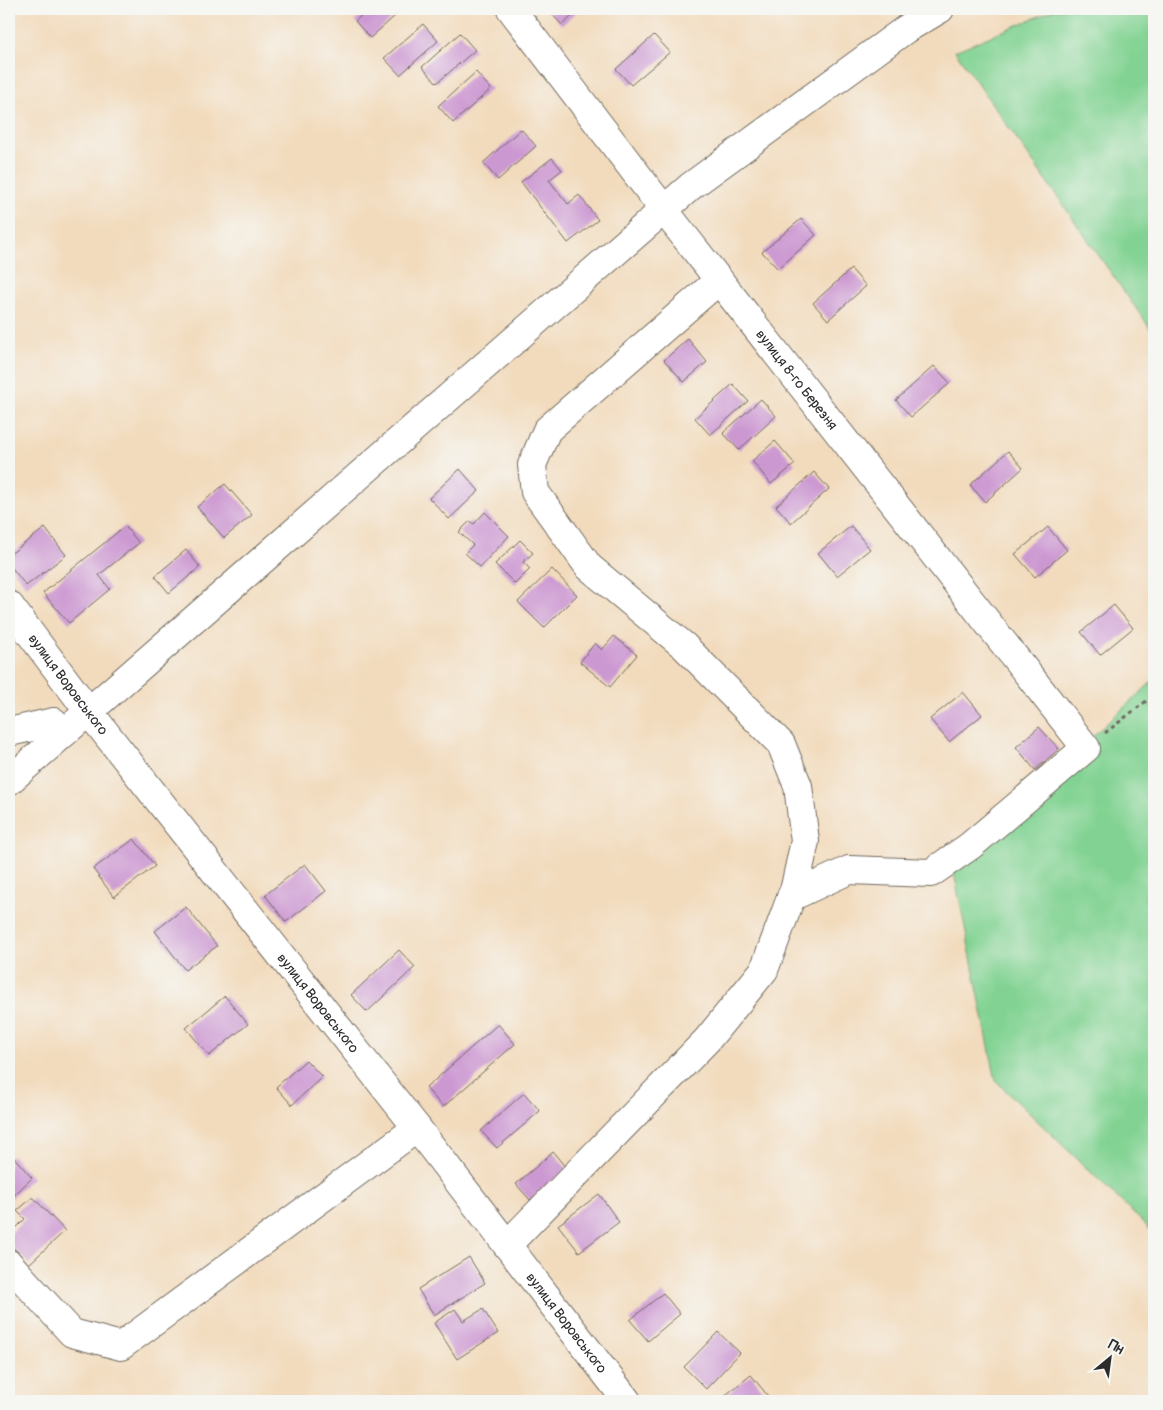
<svg xmlns="http://www.w3.org/2000/svg" width="1163" height="1410" font-family="Pangolin,sans-serif">
  <style>
    .green { fill: #82d393; stroke: #567f5f }
    .building { fill: #cc98d2 }
    .lines { fill: none; stroke-linecap: round; stroke-linejoin: round }
    .minor-casing { stroke: #71695e; stroke-width: 30 }
    .highway-casing { stroke: #71695e; stroke-width: 30 }
    .path { stroke: #71695e; stroke-width: 3; stroke-dasharray: 4 4; stroke-linecap: butt }
    .minor { stroke: #fff; stroke-width: 28 }
    .highway { stroke: #fff; stroke-width: 28 }
    .labels { text-anchor: middle; dominant-baseline: central; stroke-width: 5; stroke-linejoin: round; paint-order: stroke }
    .street-label { font-size: 14px; fill: #2b2b2b; stroke: #f6f6f2 }
  </style>
  <rect width="100%" height="100%" fill="#f6f6f2"/>
  <filter id="ink" filterUnits="userSpaceOnUse"><feTurbulence type="fractalNoise" baseFrequency=".02" numOctaves="2"/><feDisplacementMap in="SourceGraphic" scale="10" xChannelSelector="R" yChannelSelector="G"/><feConvolveMatrix kernelMatrix="1 2 1 2 8 2 1 2 1" color-interpolation-filters="sRGB"/></filter>
  <filter id="wash" filterUnits="userSpaceOnUse"><feTurbulence type="fractalNoise" baseFrequency=".0096" numOctaves="4" result="noise"/><feDisplacementMap in="SourceGraphic" scale="20" xChannelSelector="R" yChannelSelector="G"/><feGaussianBlur stdDeviation="1.12" result="paint"/><feColorMatrix in="noise" values="0 0 0 0 0 0 0 0 0 0 0 0 0 0 0 0 0 1.4 0 .05"/><feComposite in="paint" operator="in"/></filter>
  <g filter="url(#wash)">
    <rect width="100%" height="100%" fill="#f2dbbd"/>
    <g class="green">
      <path d="M 1056,9 L 1154,9 L 1154,334 L 955,51 Z"/>
      <path d="M 1154,680 L 1154,1233 L 996,1081 L 953,868 L 1081,747 Z"/>
    </g>
    <g id="blocks">
      <g class="building">
        <path d="M 369,9 L 403,9 L 370,38 L 355,21 Z"/>
        <path d="M 547,9 L 580,9 L 562,25 Z"/>
        <path d="M 423,24 L 438,41 L 400,75 L 384,58 Z"/>
        <path d="M 460,33 L 475,50 L 437,83 L 422,67 Z"/>
        <path d="M 654,35 L 670,52 L 631,85 L 616,69 Z"/>
        <path d="M 476,72 L 491,89 L 453,123 L 438,106 Z"/>
        <path d="M 521,129 L 536,146 L 498,180 L 483,163 Z"/>
        <path d="M 552,158 L 562,170 L 549,180 L 568,204 L 579,195 L 598,220 L 568,243 L 521,182 Z"/>
        <path d="M 801,219 L 816,235 L 778,269 L 762,252 Z"/>
        <path d="M 851,269 L 866,286 L 828,320 L 813,303 Z"/>
        <path d="M 688,339 L 707,362 L 684,382 L 664,360 Z"/>
        <path d="M 934,366 L 950,383 L 911,417 L 896,400 Z"/>
        <path d="M 733,384 L 748,401 L 710,435 L 695,418 Z"/>
        <path d="M 761,399 L 776,416 L 739,450 L 723,433 Z"/>
        <path d="M 775,441 L 795,464 L 771,484 L 752,461 Z"/>
        <path d="M 1008,451 L 1023,468 L 985,502 L 970,485 Z"/>
        <path d="M 460,469 L 479,491 L 449,519 L 429,498 Z"/>
        <path d="M 814,472 L 829,489 L 791,523 L 776,506 Z"/>
        <path d="M 225,484 L 252,515 L 224,538 L 197,507 Z"/>
        <path d="M 485,512 L 509,536 L 480,567 L 465,553 L 473,545 L 459,532 L 470,521 L 474,524 Z"/>
        <path d="M 125,526 L 139,543 L 99,575 L 110,589 L 69,623 L 43,593 Z"/>
        <path d="M 851,526 L 870,549 L 837,576 L 818,553 Z"/>
        <path d="M 1048,527 L 1067,550 L 1035,577 L 1015,554 Z"/>
        <path d="M 45,528 L 66,555 L 26,586 L 9,564 L 9,555 Z"/>
        <path d="M 520,540 L 533,553 L 523,562 L 530,569 L 515,584 L 495,564 Z"/>
        <path d="M 186,550 L 200,567 L 169,593 L 155,576 Z"/>
        <path d="M 552,569 L 577,595 L 544,628 L 518,602 Z"/>
        <path d="M 1114,605 L 1133,628 L 1100,655 L 1081,632 Z"/>
        <path d="M 614,636 L 637,655 L 610,687 L 580,662 L 595,643 L 602,650 Z"/>
        <path d="M 963,692 L 982,715 L 949,742 L 930,719 Z"/>
        <path d="M 1039,727 L 1059,749 L 1035,770 L 1016,747 Z"/>
        <path d="M 134,839 L 155,866 L 114,897 L 93,869 Z"/>
        <path d="M 305,864 L 326,891 L 286,922 L 265,895 Z"/>
        <path d="M 186,907 L 217,946 L 185,970 L 155,931 Z"/>
        <path d="M 399,950 L 415,967 L 367,1012 L 351,995 Z"/>
        <path d="M 225,996 L 248,1024 L 209,1056 L 186,1028 Z"/>
        <path d="M 498,1024 L 515,1044 L 443,1107 L 426,1088 Z"/>
        <path d="M 306,1060 L 322,1077 L 292,1105 L 276,1087 Z"/>
        <path d="M 524,1093 L 540,1111 L 497,1148 L 481,1131 Z"/>
        <path d="M 553,1152 L 567,1169 L 530,1200 L 516,1184 Z"/>
        <path d="M 12,1155 L 32,1178 L 9,1200 L 9,1159 Z"/>
        <path d="M 599,1194 L 619,1222 L 579,1252 L 558,1225 Z"/>
        <path d="M 33,1197 L 65,1231 L 29,1264 L 9,1243 L 9,1235 L 25,1219 L 17,1211 Z"/>
        <path d="M 469,1257 L 485,1283 L 434,1315 L 418,1289 Z"/>
        <path d="M 663,1293 L 680,1314 L 648,1341 L 630,1320 Z"/>
        <path d="M 455,1309 L 463,1321 L 483,1309 L 498,1333 L 457,1359 L 434,1323 Z"/>
        <path d="M 718,1332 L 740,1353 L 706,1389 L 684,1367 Z"/>
        <path d="M 751,1375 L 772,1401 L 718,1401 Z"/>
      </g>
    </g>
  </g>
  <g filter="url(#ink)">
    <use href="#blocks" fill-opacity="0" stroke="#71695e" stroke-width="1"/>
    <g class="lines">
      <defs>
        <g id="minor">
          <path id="s1" d="M 511,9 L 664,210 L 1086,748 L 970,846 L 931,873 L 849,870 L 791,897"/>
          <path id="s2" d="M 9,605 L 89,712 L 417,1128 L 627,1401"/>
          <path d="M 9,732 L 54,722 L 65,732"/>
          <path d="M 507,1245 L 707,1040 L 764,970 L 795,887 L 805,841 L 798,786 L 781,744 L 684,646 L 589,567 L 535,492 L 532,465 L 547,430 L 719,280"/>
          <path d="M 9,1264 L 72,1333 L 121,1346 L 417,1128"/>
        </g>
        <path id="highway" d="M 9,781 L 691,186 L 906,29 L 940,9"/>
      </defs>
      <use href="#minor" class="minor-casing"/>
      <use href="#highway" class="highway-casing"/>
      <path class="path" d="M 1105,733 L 1154,695"/>
      <use href="#minor" class="minor"/>
      <use href="#highway" class="highway"/>
    </g>
  </g>
  <g class="labels">
    <g class="street-label">
      <text stroke="none"><textPath href="#s1" startOffset="468">вулиця 8-го Березня</textPath></text>
      <text stroke="none"><textPath href="#s2" startOffset="99">вулиця Воровського</textPath></text>
      <text stroke="none"><textPath href="#s2" startOffset="504">вулиця Воровського</textPath></text>
      <text stroke="none"><textPath href="#s2" startOffset="909">вулиця Воровського</textPath></text>
    </g>
  </g>
  <rect width="1163" height="1410" fill="none" stroke="#f6f6f2" stroke-width="30"/>
  <g transform="translate(1110 1358) rotate(29)" stroke="#f6f6f2" stroke-width="4" paint-order="stroke">
  <path d="M0-4L9 19L0 12L-9 19Z" fill="#2b2b2b"/>
  <text y="-8" font-size="14" font-weight="bold" text-anchor="middle" fill="#2b2b2b">Пн</text>
  </g>
</svg>
